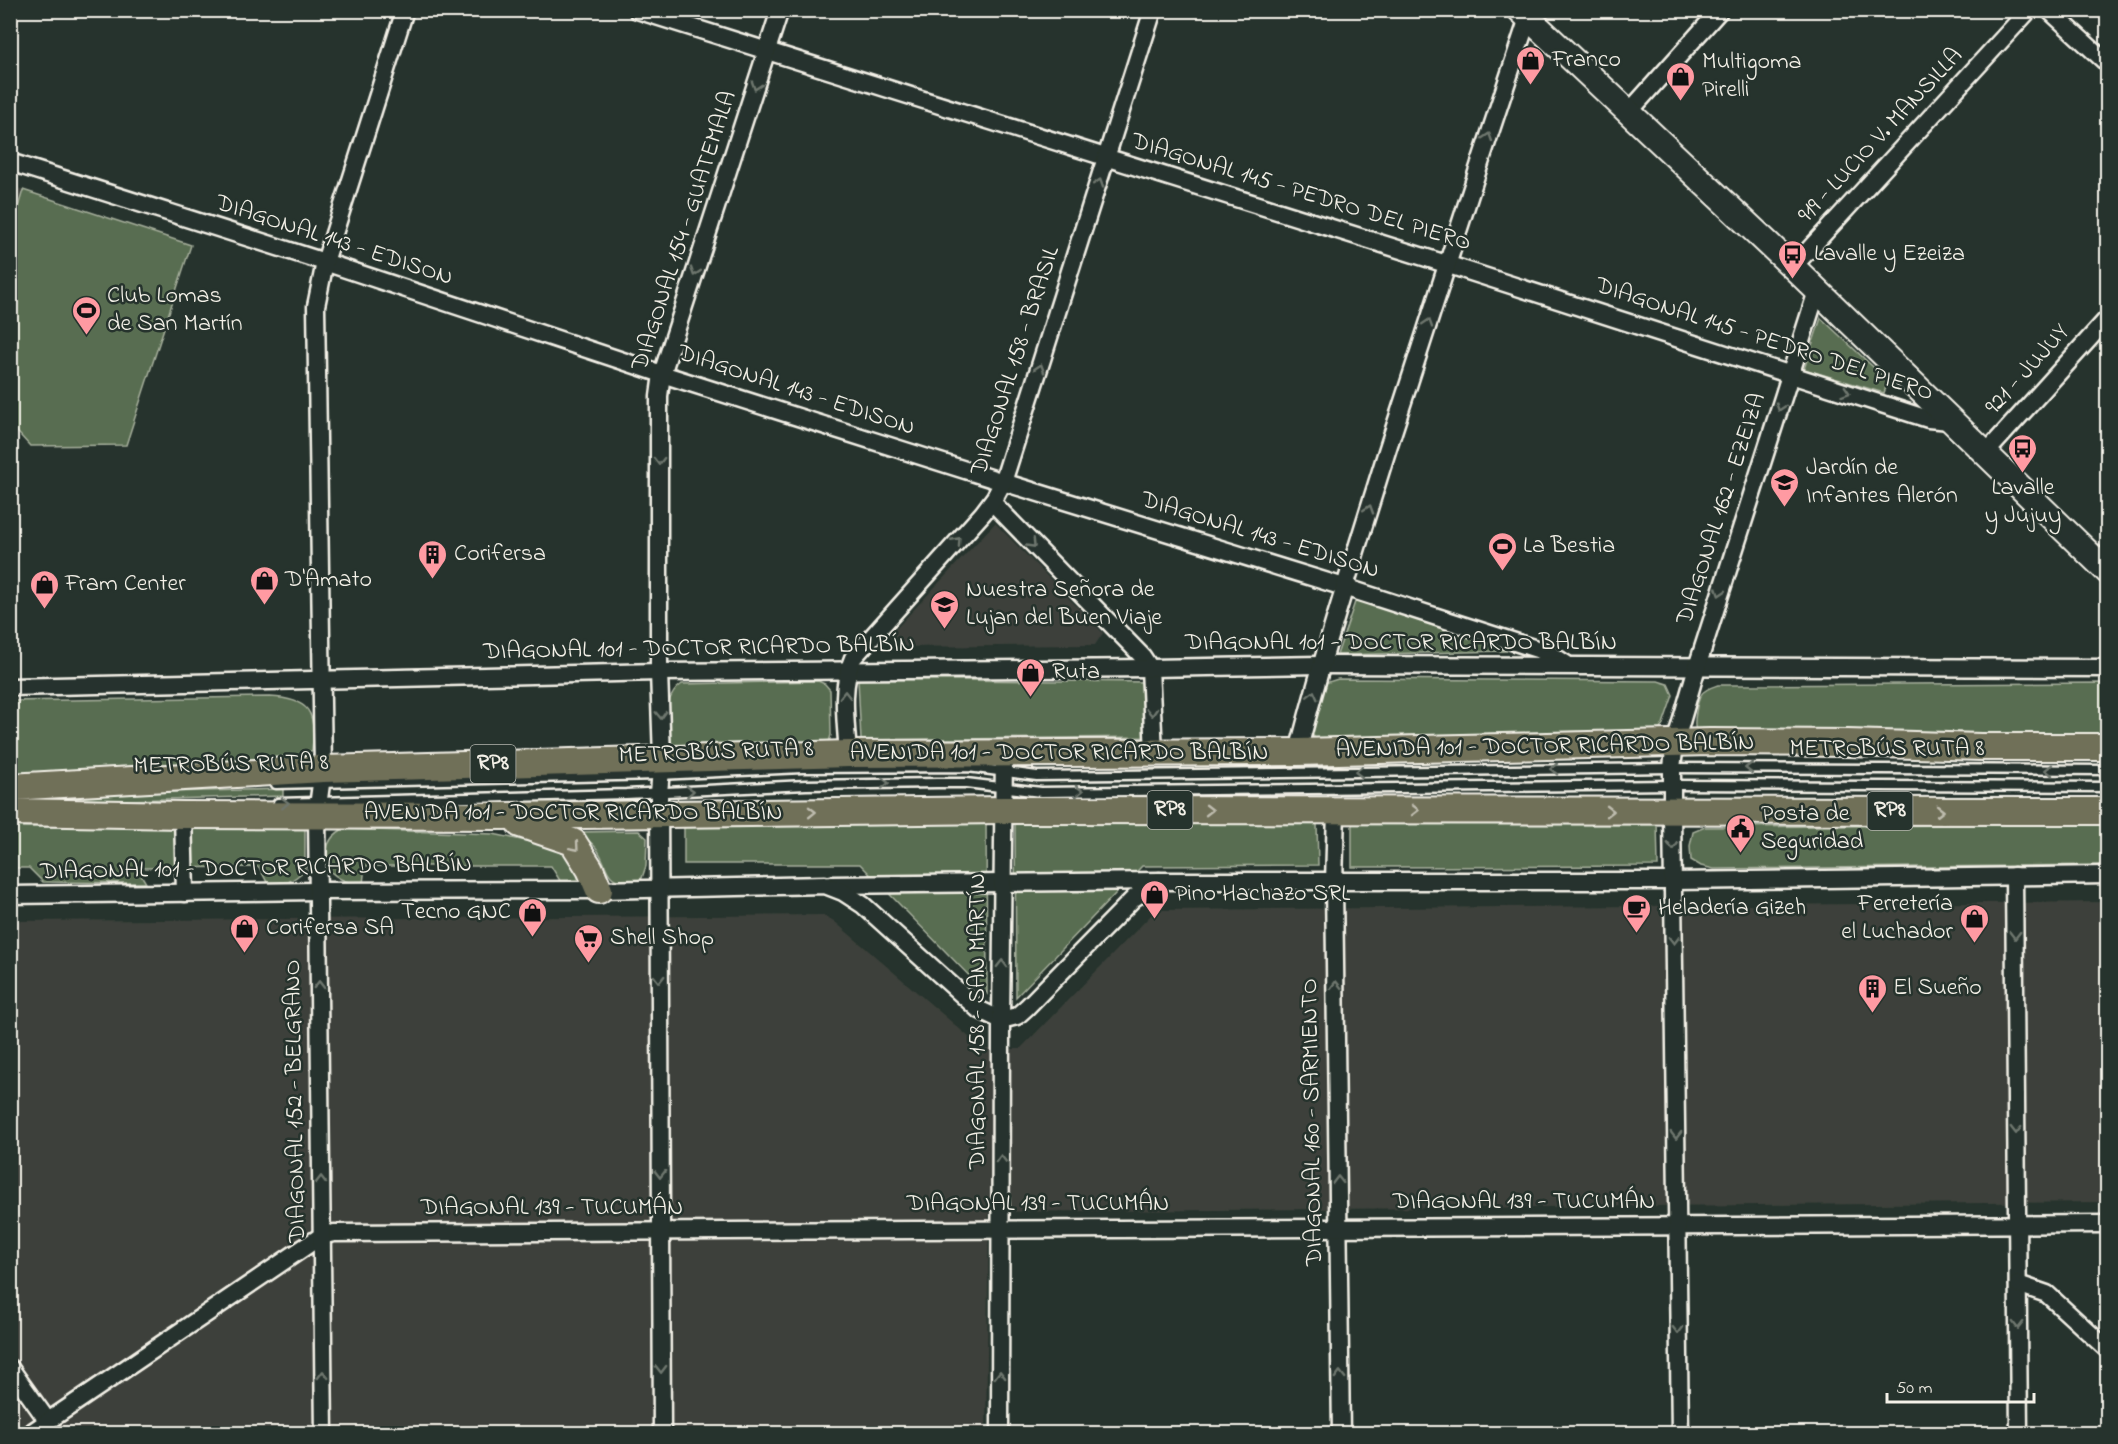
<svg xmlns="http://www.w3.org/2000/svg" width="2118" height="1444" font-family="'Indie Flower',sans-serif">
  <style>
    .built { fill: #3c413a }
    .green { fill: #596d51; stroke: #a6af9c; stroke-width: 1.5 }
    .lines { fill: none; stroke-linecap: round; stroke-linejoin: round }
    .lane-casing { stroke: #f4f1e8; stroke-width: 13 }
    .street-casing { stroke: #f4f1e8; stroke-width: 21 }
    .secondary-casing { stroke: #f4f1e8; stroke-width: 28 }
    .primary-casing { stroke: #f4f1e8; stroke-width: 30 }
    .lane { stroke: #26332d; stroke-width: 8 }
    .street { stroke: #26332d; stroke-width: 16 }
    .secondary { stroke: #26332d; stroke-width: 24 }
    .primary { stroke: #706f59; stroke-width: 26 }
    .oneway { stroke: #6e766e }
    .oneway2 { stroke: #bfbdaf }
    .labels { text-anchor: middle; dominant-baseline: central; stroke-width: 5; stroke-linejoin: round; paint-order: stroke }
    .shield { fill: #26332d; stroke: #b6b8b0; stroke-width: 1.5 }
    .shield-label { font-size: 22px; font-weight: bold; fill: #f4f1e8 }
    .poi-label { font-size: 24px; fill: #f4f1e8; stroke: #26332d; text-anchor: start }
    .street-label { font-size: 24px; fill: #f4f1e8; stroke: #26332d }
  </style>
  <rect width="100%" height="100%" fill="#26332d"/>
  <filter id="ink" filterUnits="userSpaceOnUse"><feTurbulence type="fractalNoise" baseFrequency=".0167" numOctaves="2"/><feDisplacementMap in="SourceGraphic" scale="12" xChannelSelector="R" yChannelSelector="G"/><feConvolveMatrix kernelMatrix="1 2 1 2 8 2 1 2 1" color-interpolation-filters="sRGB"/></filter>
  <g filter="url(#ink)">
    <g class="built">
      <path d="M 11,186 L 23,190 L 11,231 L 10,186 Z"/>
      <path d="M 995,523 L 1103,633 L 1095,645 L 898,647 L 889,636 Z"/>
      <path d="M 2107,902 L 2107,1202 L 989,1212 L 986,1433 L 11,1433 L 10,921 L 823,915 L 834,921 L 983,1049 L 1020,1049 L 1156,910 Z"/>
    </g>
    <g class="green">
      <path d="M 23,190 L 191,245 L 126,445 L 30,446 L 11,425 L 11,231 Z"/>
      <path d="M 1821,318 L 1888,381 L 1884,393 L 1804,369 Z"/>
      <path d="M 1356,599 L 1507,651 L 1337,655 Z"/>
      <path d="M 858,679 L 1148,682 L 1146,737 L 861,740 Z"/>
      <path d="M 1338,679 L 1658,681 L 1668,684 L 1673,695 L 1663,724 L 1659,731 L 1316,740 L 1310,731 L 1320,693 L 1325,683 Z"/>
      <path d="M 818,681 L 825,684 L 830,690 L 831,735 L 829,742 L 683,749 L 674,745 L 669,740 C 669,719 662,698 682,684 Z"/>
      <path d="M 2107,683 L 2107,733 L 1702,733 L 1696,730 C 1693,724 1697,702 1701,695 C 1704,689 1712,687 1718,685 Z"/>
      <path d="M 270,697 C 309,699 317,711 312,750 L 300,760 L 11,776 L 10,701 Z"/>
      <path d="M 283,789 L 283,796 L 11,803 L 10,796 Z"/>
      <path d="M 986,820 L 987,994 L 860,864 L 684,864 L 684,823 Z"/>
      <path d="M 1657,821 L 1658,866 L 1352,867 L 1352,822 Z"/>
      <path d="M 1015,823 L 1317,824 L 1318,865 L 1142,866 L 1016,997 Z"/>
      <path d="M 2107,824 L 2107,865 L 1714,869 L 1701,866 L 1691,860 L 1690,846 L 1693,832 L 1705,827 Z"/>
      <path d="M 10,827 L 305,827 L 305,870 C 294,880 283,887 268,884 L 259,867 L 137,868 L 146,883 L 43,882 L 29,868 L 11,868 Z"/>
      <path d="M 343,829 L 493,834 L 564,849 L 583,873 L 576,884 L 562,884 L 551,866 L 365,866 L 363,884 C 348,883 338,880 328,869 C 327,850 324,840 343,829 Z"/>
      <path d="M 639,831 L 647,838 L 646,866 L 642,878 L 633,883 C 602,880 611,871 597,849 C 593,843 584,837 578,832 Z"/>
    </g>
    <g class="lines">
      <defs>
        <g id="lane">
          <path d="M 276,784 L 659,775 L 802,768 L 968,767 L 1037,776 L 1672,768 L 2108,770"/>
          <path d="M 278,803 L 626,794 L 806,785 L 937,783 L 966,783 L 1041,792 L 1673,785 L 2108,787"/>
        </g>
        <g id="street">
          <path d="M 637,10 L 1446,264 L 1928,419 L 1950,421"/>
          <path d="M 2049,10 L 2108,64"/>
          <path d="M 1629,112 L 1720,10"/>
          <path d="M 10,162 L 325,262 L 662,374 L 1003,482 L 1344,587 L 1549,653 L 1566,664"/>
          <path d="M 1793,267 L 2029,10"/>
          <path d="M 1985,454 L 2108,318"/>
          <path d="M 992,502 L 1142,656 L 1150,668 L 1154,753"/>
          <path d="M 10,687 L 659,672 L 1150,668 L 1320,665 L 2108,668"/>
          <path d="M 1298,752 C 1324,650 1356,551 1387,451 C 1433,306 1480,162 1528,18"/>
          <path d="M 848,754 C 846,722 840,687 853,658 L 983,513 L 995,497 L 1003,482 L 1153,10"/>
          <path d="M 1336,810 L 1334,883 L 1341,1434"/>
          <path d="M 183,815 L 185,893"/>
          <path d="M 2014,876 L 2019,1434"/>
          <path d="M 831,885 L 1159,881"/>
          <path d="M 10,895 L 318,891 L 599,890 L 825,885 L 843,892 L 863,905 L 978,1009 L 1001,1020 L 1017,1016 L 1027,1007 L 1134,898 L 1160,881 L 1674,881 L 2108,875"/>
          <path d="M 2018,1284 L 2047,1294 L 2108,1350"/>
          <path d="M 10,1368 L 47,1420"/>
          <path d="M 29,1434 L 321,1236 L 334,1233 L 2108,1224"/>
          <path d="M 324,1434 L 317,814 L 323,769 L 316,306 L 325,262 L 405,10"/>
          <path d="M 662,1434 L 659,793 L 662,758 L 659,672 L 659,396 L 662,374 L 780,10"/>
          <path d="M 1000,1434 L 1001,1020 L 1004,753"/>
          <path d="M 1680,1434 L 1672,812 L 1672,768 L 1675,743 L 1697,667 L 1817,291"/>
        </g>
        <path id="secondary" d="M 1520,10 L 1793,267 L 2108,572"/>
        <g id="primary">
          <path d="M 10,787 L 323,769 L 848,754 L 1298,752 L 1710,742 L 1848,743 L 1981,747 L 2108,747"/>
          <path d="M 10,812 L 183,815 L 503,816 L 1003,810 L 2108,811"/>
          <path d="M 520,824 L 573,842 L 590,869 L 599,890"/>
        </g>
      </defs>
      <use href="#lane" class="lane-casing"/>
      <use href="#street" class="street-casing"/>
      <use href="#secondary" class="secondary-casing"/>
      <use href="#primary" class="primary-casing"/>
      <use href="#lane" class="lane"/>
      <use href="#street" class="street"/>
      <use href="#secondary" class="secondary"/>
      <use href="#primary" class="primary"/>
    </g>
    <defs><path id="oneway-chevron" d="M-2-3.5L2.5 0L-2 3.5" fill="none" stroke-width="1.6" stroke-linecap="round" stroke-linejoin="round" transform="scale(1.5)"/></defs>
    <g class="oneway">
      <use href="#oneway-chevron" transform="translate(756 86) rotate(108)"/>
      <use href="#oneway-chevron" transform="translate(1488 137) rotate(-72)"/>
      <use href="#oneway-chevron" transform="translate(1099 183) rotate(-72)"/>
      <use href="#oneway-chevron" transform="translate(695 272) rotate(108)"/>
      <use href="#oneway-chevron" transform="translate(1428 323) rotate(-72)"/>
      <use href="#oneway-chevron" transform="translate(1040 368) rotate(-72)"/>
      <use href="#oneway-chevron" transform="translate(1846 392) rotate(18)"/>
      <use href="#oneway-chevron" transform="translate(1780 407) rotate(108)"/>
      <use href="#oneway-chevron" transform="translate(659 461) rotate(90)"/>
      <use href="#oneway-chevron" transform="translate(1369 509) rotate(-72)"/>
      <use href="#oneway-chevron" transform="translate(957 541) rotate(-48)"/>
      <use href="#oneway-chevron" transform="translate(1032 544) rotate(46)"/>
      <use href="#oneway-chevron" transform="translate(1720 592) rotate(108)"/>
      <use href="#oneway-chevron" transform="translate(845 695) rotate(-90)"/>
      <use href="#oneway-chevron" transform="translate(1313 695) rotate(-76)"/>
      <use href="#oneway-chevron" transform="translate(1152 712) rotate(87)"/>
      <use href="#oneway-chevron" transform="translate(661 715) rotate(88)"/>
      <use href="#oneway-chevron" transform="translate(1749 768) rotate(-180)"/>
      <use href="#oneway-chevron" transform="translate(1554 769) rotate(179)"/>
      <use href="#oneway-chevron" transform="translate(2049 770) rotate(-180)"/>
      <use href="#oneway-chevron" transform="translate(1359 772) rotate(179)"/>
      <use href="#oneway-chevron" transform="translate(885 783) rotate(-1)"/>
      <use href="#oneway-chevron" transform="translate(690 791) rotate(-3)"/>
      <use href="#oneway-chevron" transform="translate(1079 791) rotate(-1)"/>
      <use href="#oneway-chevron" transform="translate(285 803) rotate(-2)"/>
      <use href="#oneway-chevron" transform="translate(1673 846) rotate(88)"/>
      <use href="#oneway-chevron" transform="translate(2015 935) rotate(90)"/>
      <use href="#oneway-chevron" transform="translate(1674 940) rotate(90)"/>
      <use href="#oneway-chevron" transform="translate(1002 964) rotate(-89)"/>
      <use href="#oneway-chevron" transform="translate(659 979) rotate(90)"/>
      <use href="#oneway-chevron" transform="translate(319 985) rotate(-90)"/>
      <use href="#oneway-chevron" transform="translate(1336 985) rotate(-91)"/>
      <use href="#oneway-chevron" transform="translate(2016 1130) rotate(90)"/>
      <use href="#oneway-chevron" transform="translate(1676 1135) rotate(90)"/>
      <use href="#oneway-chevron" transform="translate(1001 1159) rotate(-90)"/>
      <use href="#oneway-chevron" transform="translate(660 1174) rotate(90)"/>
      <use href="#oneway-chevron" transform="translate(321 1180) rotate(-90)"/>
      <use href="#oneway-chevron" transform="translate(1338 1180) rotate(-91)"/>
      <use href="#oneway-chevron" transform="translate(2018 1325) rotate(90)"/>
      <use href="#oneway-chevron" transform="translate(1678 1330) rotate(89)"/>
      <use href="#oneway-chevron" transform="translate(661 1369) rotate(89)"/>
      <use href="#oneway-chevron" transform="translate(323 1375) rotate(-91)"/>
      <use href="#oneway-chevron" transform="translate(1000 1375) rotate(-90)"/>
      <use href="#oneway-chevron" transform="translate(1340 1375) rotate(-91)"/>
    </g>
    <g class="oneway2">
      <use href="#oneway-chevron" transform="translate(1209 810)"/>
      <use href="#oneway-chevron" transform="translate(1415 810)"/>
      <use href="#oneway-chevron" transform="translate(1610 811)"/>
      <use href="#oneway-chevron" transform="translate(1940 811)"/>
      <use href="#oneway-chevron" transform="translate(812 812) rotate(-1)"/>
      <use href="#oneway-chevron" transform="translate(575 847) rotate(49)"/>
    </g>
  </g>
  <defs>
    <symbol id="shop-pin" viewBox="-11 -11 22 30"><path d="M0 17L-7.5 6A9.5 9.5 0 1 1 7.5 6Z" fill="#ff9aa2" stroke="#26332d"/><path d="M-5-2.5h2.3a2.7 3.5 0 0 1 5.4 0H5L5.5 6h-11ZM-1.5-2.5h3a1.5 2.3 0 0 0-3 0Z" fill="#111"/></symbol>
    <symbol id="bus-pin" viewBox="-11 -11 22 30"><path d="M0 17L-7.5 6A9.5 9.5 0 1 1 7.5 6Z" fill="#ff9aa2" stroke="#26332d"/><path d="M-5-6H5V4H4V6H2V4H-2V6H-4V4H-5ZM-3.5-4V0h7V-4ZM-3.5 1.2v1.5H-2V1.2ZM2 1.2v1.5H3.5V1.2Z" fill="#111"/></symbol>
    <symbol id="stadium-pin" viewBox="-11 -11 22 30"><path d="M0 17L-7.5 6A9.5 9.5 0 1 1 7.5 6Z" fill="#ff9aa2" stroke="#26332d"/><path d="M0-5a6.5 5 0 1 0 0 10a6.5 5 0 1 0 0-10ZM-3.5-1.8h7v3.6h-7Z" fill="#111"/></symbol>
    <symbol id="school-pin" viewBox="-11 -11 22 30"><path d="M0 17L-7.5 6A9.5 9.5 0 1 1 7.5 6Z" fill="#ff9aa2" stroke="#26332d"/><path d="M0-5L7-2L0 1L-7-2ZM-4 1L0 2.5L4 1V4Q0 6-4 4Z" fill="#111"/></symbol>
    <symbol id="building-pin" viewBox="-11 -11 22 30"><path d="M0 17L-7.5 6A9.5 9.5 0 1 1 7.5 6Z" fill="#ff9aa2" stroke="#26332d"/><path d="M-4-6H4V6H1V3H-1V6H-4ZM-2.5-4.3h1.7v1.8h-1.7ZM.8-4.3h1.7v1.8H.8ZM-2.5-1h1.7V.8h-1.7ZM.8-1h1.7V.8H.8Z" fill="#111"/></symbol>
    <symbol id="civic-pin" viewBox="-11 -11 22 30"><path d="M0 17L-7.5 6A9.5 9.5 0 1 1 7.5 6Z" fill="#ff9aa2" stroke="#26332d"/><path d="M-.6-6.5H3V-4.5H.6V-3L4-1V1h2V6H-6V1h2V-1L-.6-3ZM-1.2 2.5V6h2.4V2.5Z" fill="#111"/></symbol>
    <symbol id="cafe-pin" viewBox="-11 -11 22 30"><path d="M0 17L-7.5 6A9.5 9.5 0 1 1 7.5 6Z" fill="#ff9aa2" stroke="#26332d"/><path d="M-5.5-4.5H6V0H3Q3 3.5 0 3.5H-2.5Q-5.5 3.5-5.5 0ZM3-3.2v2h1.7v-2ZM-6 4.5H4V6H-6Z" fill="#111"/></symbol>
    <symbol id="supermarket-pin" viewBox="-11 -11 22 30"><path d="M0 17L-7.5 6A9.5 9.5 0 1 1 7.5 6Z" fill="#ff9aa2" stroke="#26332d"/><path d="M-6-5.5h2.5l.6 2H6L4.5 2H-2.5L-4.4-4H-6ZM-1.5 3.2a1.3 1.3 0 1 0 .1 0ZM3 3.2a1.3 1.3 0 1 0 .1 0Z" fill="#111"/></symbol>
  </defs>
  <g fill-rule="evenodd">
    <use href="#shop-pin" x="1514" y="44" width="33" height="45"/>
    <use href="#shop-pin" x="1664" y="60" width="33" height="45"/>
    <use href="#bus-pin" x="1776" y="238" width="33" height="45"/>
    <use href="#stadium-pin" x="70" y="294" width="33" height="45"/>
    <use href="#bus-pin" x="2006" y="432" width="33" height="45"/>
    <use href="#school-pin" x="1768" y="466" width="33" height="45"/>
    <use href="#stadium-pin" x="1486" y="530" width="33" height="45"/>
    <use href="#building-pin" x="416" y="538" width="33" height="45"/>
    <use href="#shop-pin" x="248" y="564" width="33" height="45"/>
    <use href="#shop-pin" x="28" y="568" width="33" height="45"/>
    <use href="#school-pin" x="928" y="588" width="33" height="45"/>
    <use href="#shop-pin" x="1014" y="656" width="33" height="45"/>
    <use href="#civic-pin" x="1724" y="812" width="33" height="45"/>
    <use href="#shop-pin" x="1138" y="878" width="33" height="45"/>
    <use href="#cafe-pin" x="1620" y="892" width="33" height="45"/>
    <use href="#shop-pin" x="516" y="896" width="33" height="45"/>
    <use href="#shop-pin" x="1958" y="902" width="33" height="45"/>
    <use href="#shop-pin" x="228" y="912" width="33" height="45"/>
    <use href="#supermarket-pin" x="572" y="922" width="33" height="45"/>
    <use href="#building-pin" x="1856" y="972" width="33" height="45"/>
  </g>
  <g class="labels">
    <g class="shield">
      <rect x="470.5" y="745" width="45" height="38" rx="4.5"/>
      <rect x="1147.5" y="791" width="45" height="38" rx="4.5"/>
      <rect x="1867.5" y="792" width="45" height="38" rx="4.5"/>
    </g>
    <g class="shield-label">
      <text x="493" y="764">RP8</text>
      <text x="1170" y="810">RP8</text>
      <text x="1890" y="811">RP8</text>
    </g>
    <g class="poi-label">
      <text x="1552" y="60">Franco</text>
      <text x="1702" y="62">Multigoma<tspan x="1702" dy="28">Pirelli</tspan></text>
      <text x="1814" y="254">Lavalle y Ezeiza</text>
      <text x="107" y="296">Club Lomas<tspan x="107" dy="28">de San Martín</tspan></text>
      <text x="1806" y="468">Jardín de<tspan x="1806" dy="28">Infantes Alerón</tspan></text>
      <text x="2023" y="488" text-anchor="middle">Lavalle<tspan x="2023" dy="28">y Jujuy</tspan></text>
      <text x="1523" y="546">La Bestia</text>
      <text x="454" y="554">Corifersa</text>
      <text x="285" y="580">D'Amato</text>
      <text x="65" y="584">Fram Center</text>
      <text x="966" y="590">Nuestra Señora de<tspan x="966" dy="28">Lujan del Buen Viaje</tspan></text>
      <text x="1052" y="672">Ruta</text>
      <text x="1761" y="814">Posta de<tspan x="1761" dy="28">Seguridad</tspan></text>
      <text x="1175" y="894">Pino Hachazo SRL</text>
      <text x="1953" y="904" text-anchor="end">Ferretería<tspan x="1953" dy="28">el Luchador</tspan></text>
      <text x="1658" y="908">Heladería Gizeh</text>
      <text x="511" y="912" text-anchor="end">Tecno GNC</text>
      <text x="266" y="928">Corifersa SA</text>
      <text x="610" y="938">Shell Shop</text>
      <text x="1893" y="988">El Sueño</text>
    </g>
    <g class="street-label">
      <text transform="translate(1881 136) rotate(-47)">919 - LUCIO V. MANSILLA</text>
      <text transform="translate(1301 193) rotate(17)">DIAGONAL 145 - PEDRO DEL PIERO</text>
      <text transform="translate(685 231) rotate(-72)">DIAGONAL 154 - GUATEMALA</text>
      <text transform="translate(334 241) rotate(18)">DIAGONAL 143 - EDISON</text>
      <text transform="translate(1764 340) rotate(18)">DIAGONAL 145 - PEDRO DEL PIERO</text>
      <text transform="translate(1016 361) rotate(-72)">DIAGONAL 158 - BRASIL</text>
      <text transform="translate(2028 370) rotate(-48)">921 - JUJUY</text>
      <text transform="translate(796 391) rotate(18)">DIAGONAL 143 - EDISON</text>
      <text transform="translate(1722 509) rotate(-72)">DIAGONAL 162 - EZEIZA</text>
      <text transform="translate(1260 536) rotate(17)">DIAGONAL 143 - EDISON</text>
      <text x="1401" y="643">DIAGONAL 101 - DOCTOR RICARDO BALBÍN</text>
      <text transform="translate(699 649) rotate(-1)">DIAGONAL 101 - DOCTOR RICARDO BALBÍN</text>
      <text transform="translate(1545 747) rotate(-1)">AVENIDA 101 - DOCTOR RICARDO BALBÍN</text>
      <text x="1887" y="749">METROBÚS RUTA 8</text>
      <text transform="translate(716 753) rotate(-2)">METROBÚS RUTA 8</text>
      <text x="1059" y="753">AVENIDA 101 - DOCTOR RICARDO BALBÍN</text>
      <text transform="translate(231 765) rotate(-1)">METROBÚS RUTA 8</text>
      <text x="573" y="813">AVENIDA 101 - DOCTOR RICARDO BALBÍN</text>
      <text transform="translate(256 869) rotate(-1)">DIAGONAL 101 - DOCTOR RICARDO BALBÍN</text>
      <text transform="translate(978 1021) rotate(-90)">DIAGONAL 158 - SAN MARTÍN</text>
      <text transform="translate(296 1101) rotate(-91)">DIAGONAL 152 - BELGRANO</text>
      <text transform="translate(1313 1122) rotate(-91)">DIAGONAL 160 - SARMIENTO</text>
      <text x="1524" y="1202">DIAGONAL 139 - TUCUMÁN</text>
      <text x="1038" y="1204">DIAGONAL 139 - TUCUMÁN</text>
      <text x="552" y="1208">DIAGONAL 139 - TUCUMÁN</text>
    </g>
  </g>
  <rect width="2118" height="1444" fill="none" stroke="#26332d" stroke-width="36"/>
  <rect x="18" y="18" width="2082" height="1408" fill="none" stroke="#f4f1e8" stroke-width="2" filter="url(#ink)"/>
  <path d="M1887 1393v9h147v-9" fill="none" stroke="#f4f1e8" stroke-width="3"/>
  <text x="1896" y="1393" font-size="18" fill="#f4f1e8" stroke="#26332d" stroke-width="4.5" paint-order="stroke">50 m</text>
</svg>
